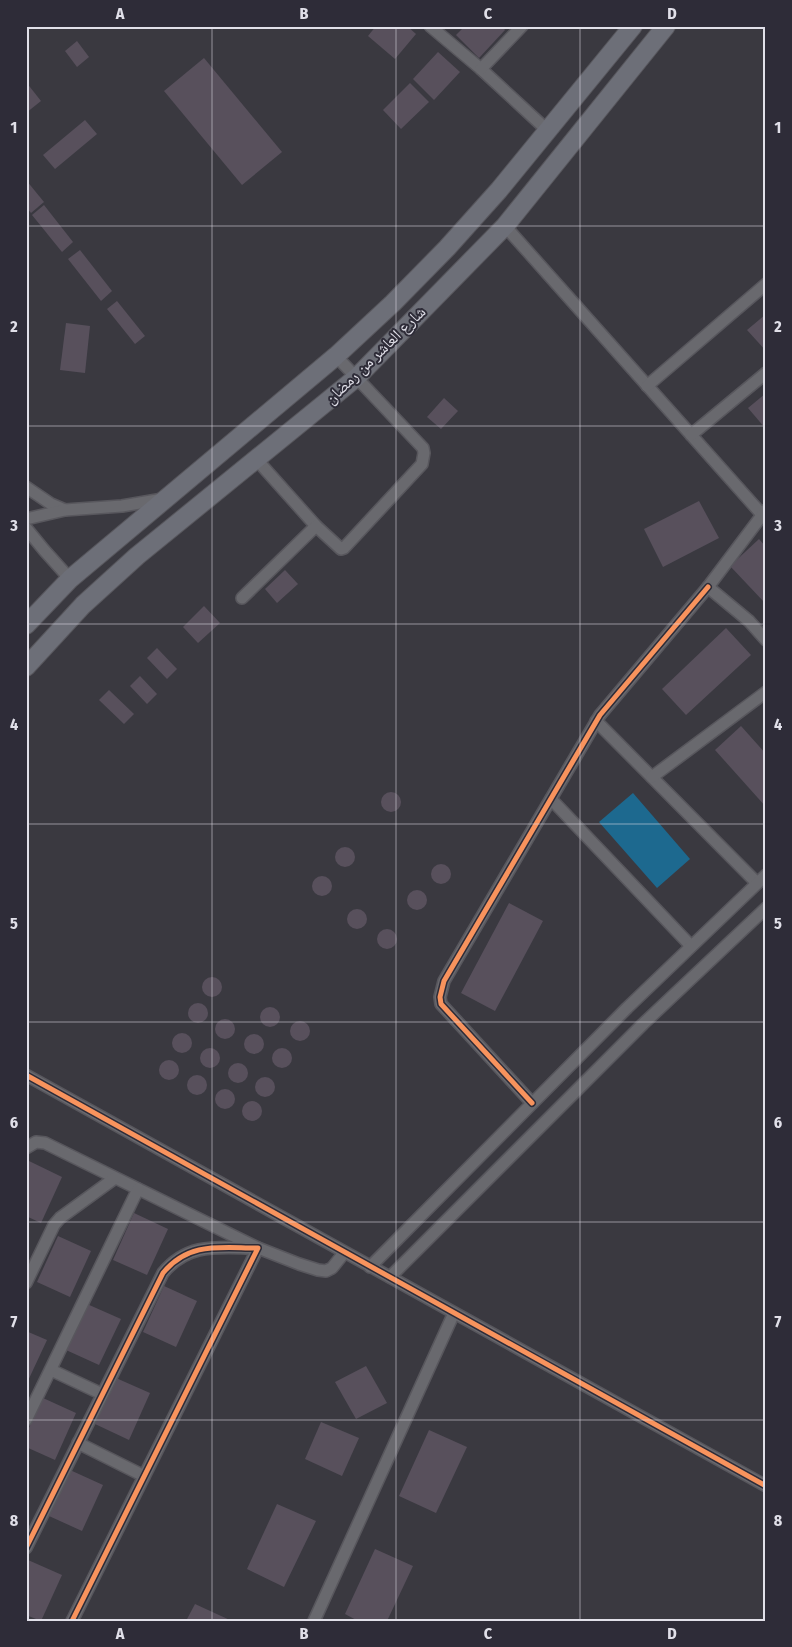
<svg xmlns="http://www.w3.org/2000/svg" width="792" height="1647" font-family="'Fira Sans Condensed','Noto Naskh Arabic',sans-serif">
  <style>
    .water { fill: #1d698f }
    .building { fill: #58505c }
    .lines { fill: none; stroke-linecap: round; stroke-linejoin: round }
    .street-casing { stroke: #58575d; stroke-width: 14 }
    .primary-casing { stroke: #58575d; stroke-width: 20 }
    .street { stroke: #69696e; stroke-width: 11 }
    .primary { stroke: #6d6f78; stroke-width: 18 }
    .cycleway-casing { stroke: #2e2c38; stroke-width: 8 }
    .cycleway { stroke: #f8935d; stroke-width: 5 }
    .grid { fill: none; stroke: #e1e0e9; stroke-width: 1; stroke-opacity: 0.55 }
    .labels { text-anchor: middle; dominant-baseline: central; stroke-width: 4; stroke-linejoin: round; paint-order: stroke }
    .street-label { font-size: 16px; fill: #e1e0e9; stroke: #2e2c38 }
    .neatline { fill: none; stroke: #e1e0e9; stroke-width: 2 }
    .grid-label { font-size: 16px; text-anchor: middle; font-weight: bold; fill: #e1e0e9 }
  </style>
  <rect width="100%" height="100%" fill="#3a3940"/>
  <path class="water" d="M 633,793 L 690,859 L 657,888 L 599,822 Z"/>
  <g class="building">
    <path d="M 376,26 L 407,26 L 416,34 L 395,59 L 368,36 Z"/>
    <path d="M 465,26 L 502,26 L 505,30 L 479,58 L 456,35 Z"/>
    <path d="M 77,41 L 89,57 L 77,67 L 65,51 Z"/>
    <path d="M 438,52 L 460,72 L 434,100 L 413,79 Z"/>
    <path d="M 204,58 L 282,152 L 242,185 L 164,91 Z"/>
    <path d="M 26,82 L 41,101 L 26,113 Z"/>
    <path d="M 410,83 L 429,102 L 401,129 L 383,110 Z"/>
    <path d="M 85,120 L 97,134 L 55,169 L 43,155 Z"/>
    <path d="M 26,180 L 44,202 L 31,213 L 26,207 Z"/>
    <path d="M 44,205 L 73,242 L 62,252 L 32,215 Z"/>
    <path d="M 80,250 L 112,291 L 101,301 L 68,259 Z"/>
    <path d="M 117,301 L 145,336 L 135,344 L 107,309 Z"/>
    <path d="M 766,314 L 766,351 L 747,330 Z"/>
    <path d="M 66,323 L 90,326 L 85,373 L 60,370 Z"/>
    <path d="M 766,393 L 766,429 L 748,408 Z"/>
    <path d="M 444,398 L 458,411 L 441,429 L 427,417 Z"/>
    <path d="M 699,501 L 719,538 L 663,567 L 644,529 Z"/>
    <path d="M 759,539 L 766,547 L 766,604 L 730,566 Z"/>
    <path d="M 285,570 L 298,584 L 277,603 L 265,589 Z"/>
    <path d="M 204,606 L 220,623 L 198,643 L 183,627 Z"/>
    <path d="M 726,628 L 751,655 L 686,715 L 662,689 Z"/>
    <path d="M 157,648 L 177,669 L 167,679 L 147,658 Z"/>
    <path d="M 140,676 L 157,694 L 147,704 L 130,686 Z"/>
    <path d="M 109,690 L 134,714 L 124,724 L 99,700 Z"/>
    <path d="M 741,726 L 766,754 L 766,807 L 715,750 Z"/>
    <circle cx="391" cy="802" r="10"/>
    <circle cx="345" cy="857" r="10"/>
    <circle cx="441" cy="874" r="10"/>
    <circle cx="322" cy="886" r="10"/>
    <circle cx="417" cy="900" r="10"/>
    <path d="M 509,903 L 543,921 L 495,1011 L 461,993 Z"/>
    <circle cx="357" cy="919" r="10"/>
    <circle cx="387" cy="939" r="10"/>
    <circle cx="212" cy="987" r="10"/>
    <circle cx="198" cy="1013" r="10"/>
    <circle cx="270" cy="1017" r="10"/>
    <circle cx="225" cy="1029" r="10"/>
    <circle cx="300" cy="1031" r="10"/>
    <circle cx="182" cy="1043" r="10"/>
    <circle cx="254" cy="1044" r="10"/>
    <circle cx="282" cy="1058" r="10"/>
    <circle cx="210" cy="1058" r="10"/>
    <circle cx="169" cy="1070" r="10"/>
    <circle cx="238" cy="1073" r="10"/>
    <circle cx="197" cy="1085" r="10"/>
    <circle cx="265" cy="1087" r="10"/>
    <circle cx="225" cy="1099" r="10"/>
    <circle cx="252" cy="1111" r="10"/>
    <path d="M 29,1161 L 62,1177 L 41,1223 L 26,1216 L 26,1168 Z"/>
    <path d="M 134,1213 L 168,1229 L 147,1275 L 113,1260 Z"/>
    <path d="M 58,1236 L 91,1251 L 70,1297 L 37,1282 Z"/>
    <path d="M 164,1286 L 197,1301 L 176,1347 L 143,1332 Z"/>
    <path d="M 87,1304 L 121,1319 L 99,1365 L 66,1350 Z"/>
    <path d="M 26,1331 L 47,1340 L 26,1385 Z"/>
    <path d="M 366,1366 L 387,1403 L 356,1419 L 335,1382 Z"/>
    <path d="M 116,1378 L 150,1393 L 129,1440 L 95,1424 Z"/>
    <path d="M 43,1398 L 76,1413 L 55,1460 L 26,1447 L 26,1434 Z"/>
    <path d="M 321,1422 L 359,1438 L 342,1476 L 305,1459 Z"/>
    <path d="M 429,1430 L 467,1447 L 436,1513 L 399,1496 Z"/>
    <path d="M 70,1470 L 103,1485 L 82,1531 L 49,1516 Z"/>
    <path d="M 277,1504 L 316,1521 L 284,1587 L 247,1569 Z"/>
    <path d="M 375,1549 L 413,1566 L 387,1621 L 358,1621 L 345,1614 Z"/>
    <path d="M 28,1560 L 62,1575 L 41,1621 L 26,1615 L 26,1565 Z"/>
    <path d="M 195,1604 L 232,1621 L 186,1621 Z"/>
  </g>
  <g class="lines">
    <defs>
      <g id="street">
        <path d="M 430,26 L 481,69 L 547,130"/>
        <path d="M 481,69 L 522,26"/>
        <path d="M 505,226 L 766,519"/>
        <path d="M 647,386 L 766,284"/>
        <path d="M 691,435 L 766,373"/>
        <path d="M 257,460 L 316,526 L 341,549 L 344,548 L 422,464 L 424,453 L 423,448 L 336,356"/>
        <path d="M 26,487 L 51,504 L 65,510"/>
        <path d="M 766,510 L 708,587 L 749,621 L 766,640"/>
        <path d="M 26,519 L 65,510 L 122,506 L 163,499"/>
        <path d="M 26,528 L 44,550 L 70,579"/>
        <path d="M 242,598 L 316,526"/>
        <path d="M 596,721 L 757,883"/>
        <path d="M 652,777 L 766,692"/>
        <path d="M 551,799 L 691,946"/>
        <path d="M 26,1075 L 766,1486"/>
        <path d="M 532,1103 L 441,1004 L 440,997 L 444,981 L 600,715 L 708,587"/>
        <path d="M 26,1148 L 36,1142 L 45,1143 L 258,1248 L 299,1264 L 318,1270 L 326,1271 L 332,1268 L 344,1253"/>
        <path d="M 370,1267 L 627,1008 L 766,875"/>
        <path d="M 390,1277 L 643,1024 L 766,908"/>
        <path d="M 26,1283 L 54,1225 L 60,1218 L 115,1178"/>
        <path d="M 51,1370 L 102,1394"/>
        <path d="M 26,1420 L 138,1189"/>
        <path d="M 78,1443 L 144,1476"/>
        <path d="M 26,1548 L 163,1273 C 189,1241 221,1248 258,1248 L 72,1621"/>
        <path d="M 314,1621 L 454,1313"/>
      </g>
      <g id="primary">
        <path d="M 26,625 L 70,579 L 336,356 L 393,303 L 447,248 L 499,190 L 633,26"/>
        <path d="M 26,667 L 83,605 L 137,556 L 357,377 L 505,226 L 666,26"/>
      </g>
    </defs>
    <use href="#street" class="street-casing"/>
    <use href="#primary" class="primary-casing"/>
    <use href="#street" class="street"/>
    <use href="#primary" class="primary"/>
    <defs>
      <g id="cycleway">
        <path d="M 26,1075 L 766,1486"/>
        <path d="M 532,1103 L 441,1004 L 440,997 L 444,981 L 600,715 L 708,587"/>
        <path d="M 26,1548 L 163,1273 C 189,1241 221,1248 258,1248 L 72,1621"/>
      </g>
    </defs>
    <use href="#cycleway" class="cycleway-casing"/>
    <use href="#cycleway" class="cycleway"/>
  </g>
  <path class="grid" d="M 212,26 L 212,1621M 396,26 L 396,1621M 580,26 L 580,1621M 26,226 L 766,226M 26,426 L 766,426M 26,624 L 766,624M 26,824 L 766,824M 26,1022 L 766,1022M 26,1222 L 766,1222M 26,1420 L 766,1420"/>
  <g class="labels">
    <g class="street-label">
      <text transform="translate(375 355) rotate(-44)">شارع العاشر من رمضان</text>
    </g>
  </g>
  <rect width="792" height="1647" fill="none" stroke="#2e2c38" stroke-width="55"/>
  <rect x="28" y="28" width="736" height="1592" class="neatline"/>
  <g class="grid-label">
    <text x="120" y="19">A</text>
    <text x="304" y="19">B</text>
    <text x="488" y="19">C</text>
    <text x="672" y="19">D</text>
    <text x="14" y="133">1</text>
    <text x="778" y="133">1</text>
    <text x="14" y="332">2</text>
    <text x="778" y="332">2</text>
    <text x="14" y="531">3</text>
    <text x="778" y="531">3</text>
    <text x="14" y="730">4</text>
    <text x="778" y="730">4</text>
    <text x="14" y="929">5</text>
    <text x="778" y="929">5</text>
    <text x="14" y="1128">6</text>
    <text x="778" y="1128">6</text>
    <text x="14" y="1327">7</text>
    <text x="778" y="1327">7</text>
    <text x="14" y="1526">8</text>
    <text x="778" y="1526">8</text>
    <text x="120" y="1639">A</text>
    <text x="304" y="1639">B</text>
    <text x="488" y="1639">C</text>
    <text x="672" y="1639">D</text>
  </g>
</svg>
